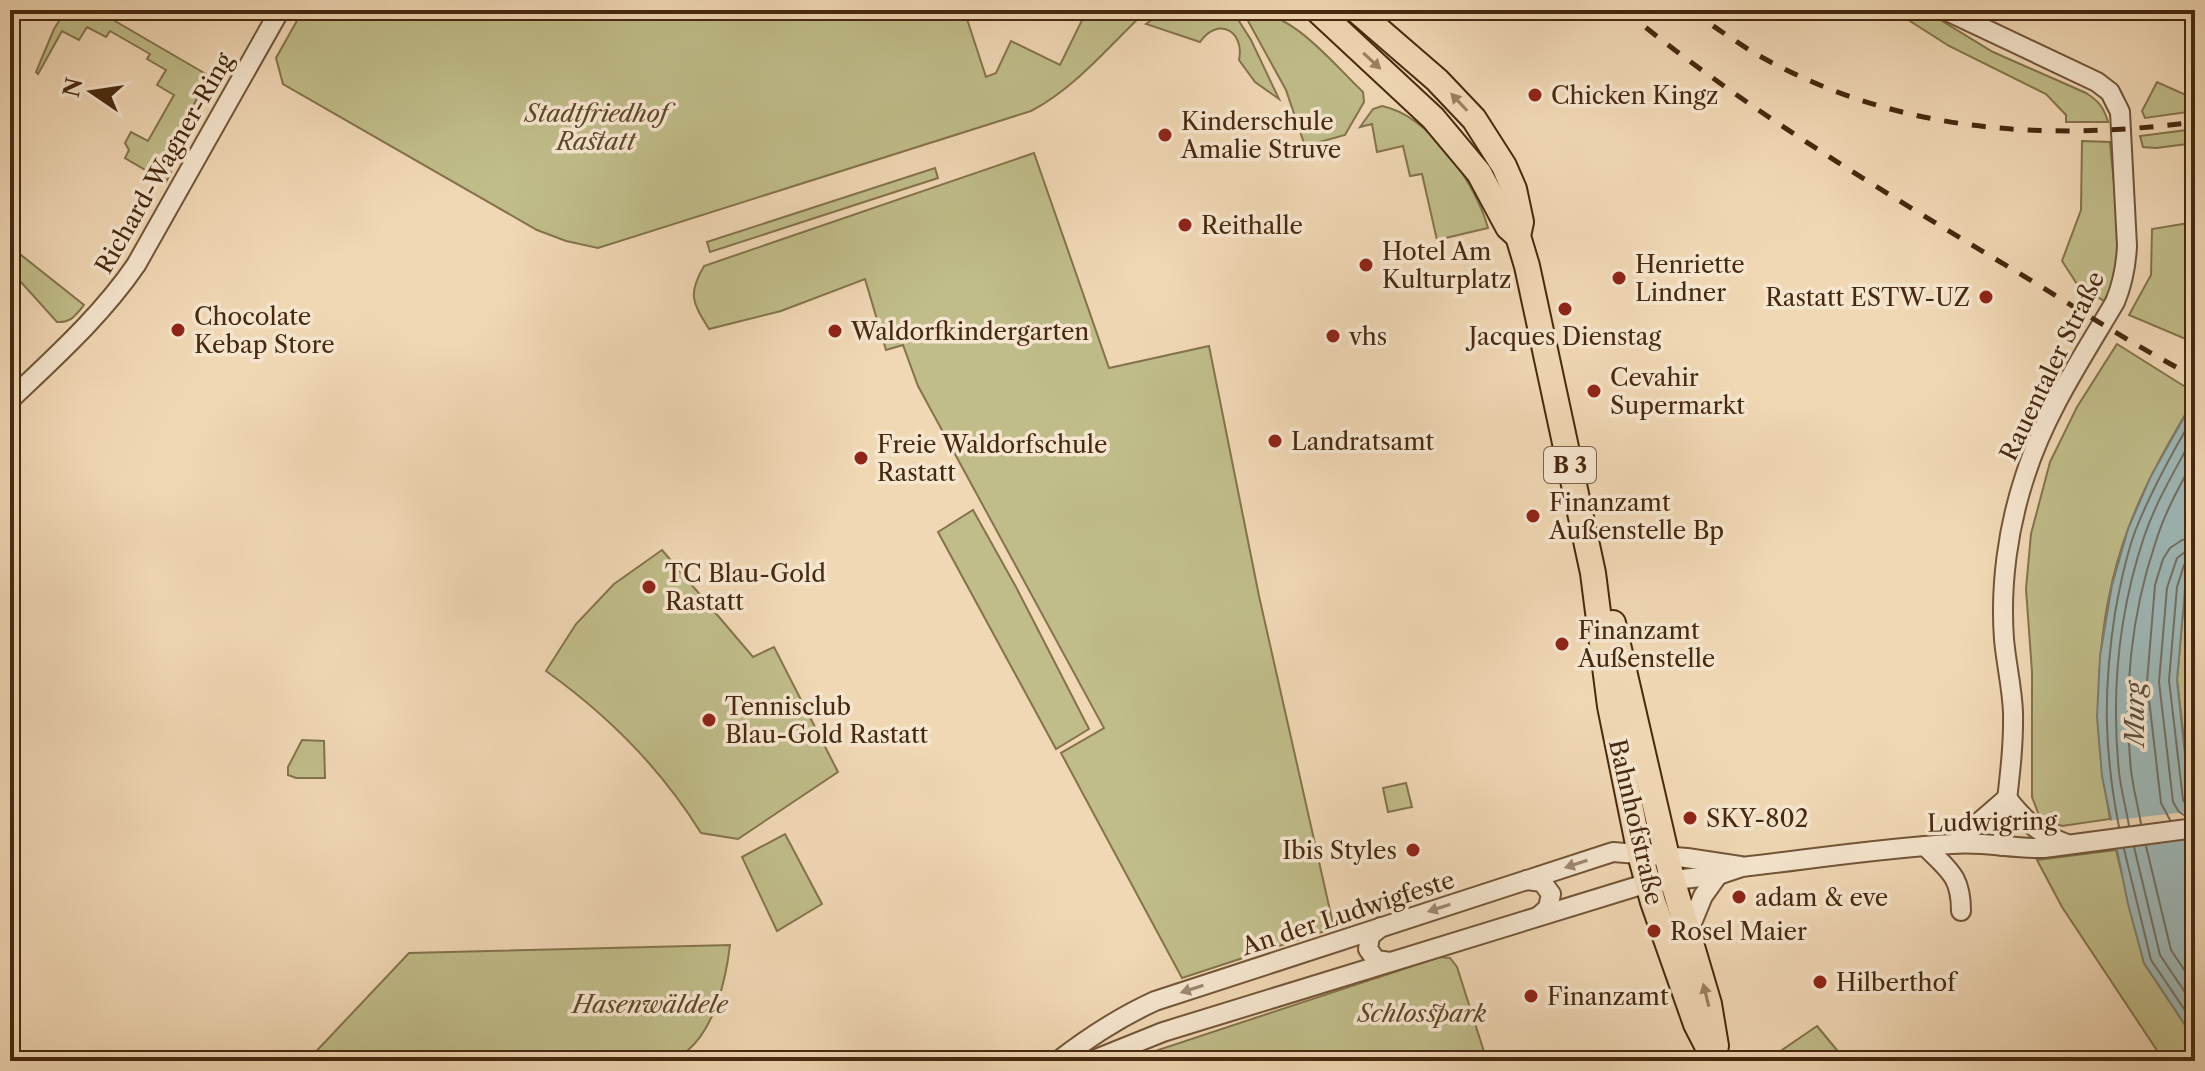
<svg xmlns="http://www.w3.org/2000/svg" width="2205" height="1071" font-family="'Libre Caslon Text',serif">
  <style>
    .green { fill: #c0bd8a; stroke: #84734c; stroke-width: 2 }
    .water { fill: #9eb8b7; stroke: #7b7f74; stroke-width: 2 }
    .pier { fill: #f1d8b5 }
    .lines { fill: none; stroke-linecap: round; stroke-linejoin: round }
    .shore { stroke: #727063; stroke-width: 2 }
    .tertiary-casing { stroke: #725538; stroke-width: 22 }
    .primary-casing { stroke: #47290f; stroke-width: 28 }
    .tertiary { stroke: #f6e6cf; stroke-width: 18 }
    .primary { stroke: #f1d8b5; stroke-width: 24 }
    .rail { stroke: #47290f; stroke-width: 5; stroke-dasharray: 14 14; stroke-linecap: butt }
    .oneway { fill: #9c8062 }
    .oneway2 { fill: #9e886f }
    .poi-dot { fill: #8f2418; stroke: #f6e6cf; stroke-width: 3 }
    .labels { text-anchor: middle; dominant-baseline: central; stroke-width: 7; stroke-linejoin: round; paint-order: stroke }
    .shield { fill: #f6e6cf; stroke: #7c6249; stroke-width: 2 }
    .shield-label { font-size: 22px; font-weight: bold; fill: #47290f }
    .poi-label { font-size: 24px; fill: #47290f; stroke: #f6e6cf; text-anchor: start }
    .park-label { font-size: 24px; font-style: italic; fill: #5f4728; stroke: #f6e6cf }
    .street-label { font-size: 24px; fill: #47290f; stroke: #f6e6cf }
    .water-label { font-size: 26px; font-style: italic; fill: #5d4d39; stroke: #f6e6cf }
  </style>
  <rect width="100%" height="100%" fill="#f1d8b5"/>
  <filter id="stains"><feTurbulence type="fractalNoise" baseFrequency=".0025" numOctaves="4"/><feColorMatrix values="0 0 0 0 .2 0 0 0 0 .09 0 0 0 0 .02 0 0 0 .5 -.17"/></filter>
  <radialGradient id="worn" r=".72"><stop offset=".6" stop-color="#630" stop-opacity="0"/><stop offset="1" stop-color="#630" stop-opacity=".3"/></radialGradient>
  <g class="green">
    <path d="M 66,10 L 96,10 L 211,77 L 212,88 L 209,101 L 199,95 L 161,166 L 171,172 L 166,182 L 125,158 L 129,150 L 125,143 L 131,132 L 148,141 L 174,95 L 157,85 L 166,70 L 147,59 L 150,54 L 110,31 L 106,37 L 87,27 L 79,40 L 62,31 L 38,74 L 36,72 L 54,29 Z"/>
    <path d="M 303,10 L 964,10 L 986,77 L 996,73 L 1011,41 L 1060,65 L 1087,10 L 1144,10 L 1143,14 C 1108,47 1075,88 1031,111 L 598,248 L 566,241 L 537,230 L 283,84 L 276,58 Z"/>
    <path d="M 1174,10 L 1232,10 L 1251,40 L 1279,99 L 1255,82 L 1239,60 C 1245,31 1218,16 1200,42 L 1146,24 L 1157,16 Z"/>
    <path d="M 1242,10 C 1293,10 1329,60 1363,92 L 1364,102 L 1345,135 L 1305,146 L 1286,90 Z"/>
    <path d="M 1900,10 L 1924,10 L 1993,52 L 2086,93 C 2099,101 2104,108 2108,122 L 2066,122 L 2066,115 L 2046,94 L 1949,46 L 1899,14 Z"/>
    <path d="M 2195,81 L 2195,111 L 2145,118 L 2142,111 L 2157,82 L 2188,96 Z"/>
    <path d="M 1382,106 C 1430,116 1476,184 1488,228 L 1437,240 L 1422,174 L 1410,176 L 1403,146 L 1377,152 L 1372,124 L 1360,127 L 1373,109 Z"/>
    <path d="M 2195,129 L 2195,143 L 2156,148 L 2143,147 L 2140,136 Z"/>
    <path d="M 2082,141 L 2110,142 C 2113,180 2123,248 2113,283 C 2111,290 2107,295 2104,301 L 2077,284 L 2062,261 L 2081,210 Z"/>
    <path d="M 1034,153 L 1109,368 L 1209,346 L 1259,596 L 1334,928 L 1182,978 L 1061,753 L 1104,728 L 918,386 L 903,345 L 886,350 L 865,279 L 781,311 L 709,329 C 693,303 687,295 704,266 Z"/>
    <path d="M 935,168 L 938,178 L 710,252 L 707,242 Z"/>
    <path d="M 2195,222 L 2195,343 L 2129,315 L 2151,275 L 2152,229 Z"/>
    <path d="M 11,247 L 84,305 C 76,315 71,323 57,322 L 10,270 Z"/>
    <path d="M 2117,344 L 2195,393 L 2195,398 C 2170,440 2145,483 2128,529 C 2094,621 2092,723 2110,819 L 2062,826 L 2040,818 L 2032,797 L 2032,672 L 2026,589 L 2031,534 L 2050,462 L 2077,407 Z"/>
    <path d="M 973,510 L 1016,587 L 1089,729 L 1056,749 L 938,532 Z"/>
    <path d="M 662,550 L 753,657 L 774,647 L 838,772 L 738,839 L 701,833 C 660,767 609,716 546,671 L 576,624 L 614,584 Z"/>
    <path d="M 2195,557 L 2195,808 L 2192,808 L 2177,680 L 2185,589 Z"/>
    <path d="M 302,740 L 324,741 L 325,778 L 296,778 L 288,775 L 288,767 Z"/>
    <path d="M 1406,783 L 1412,807 L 1388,812 L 1383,788 Z"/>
    <path d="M 785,834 L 822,904 L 777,931 L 742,857 Z"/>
    <path d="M 2116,850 L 2144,963 L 2195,1040 L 2195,1061 L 2164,1061 L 2062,907 L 2037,860 Z"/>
    <path d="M 730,945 C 726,979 715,1028 687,1051 C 683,1055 676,1058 671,1061 L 307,1061 L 409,953 Z"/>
    <path d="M 1440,957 L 1450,958 L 1457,967 L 1487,1061 L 1147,1061 L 1155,1051 Z"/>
    <path d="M 1817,1026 L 1846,1061 L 1770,1061 L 1769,1059 Z"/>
  </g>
  <path class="water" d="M 2195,398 L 2195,557 L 2185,589 L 2177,680 L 2184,746 L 2195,824 L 2195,1040 L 2144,963 L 2128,904 L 2102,776 L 2097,717 L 2100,656 L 2112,585 L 2128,529 L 2151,476 Z"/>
  <path class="pier" d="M 2195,811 L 2195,839 L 2112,850 L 2106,821 Z"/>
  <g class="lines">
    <g class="shore">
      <path d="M 2195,560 L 2189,561 L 2184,565 L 2177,587 L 2169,680 L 2183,800 L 2187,806 L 2195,808"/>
      <path d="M 2189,818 L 2179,812 L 2173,802 L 2159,682 L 2167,588 L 2177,558 L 2185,552 L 2195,550"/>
      <path d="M 2170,820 L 2161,803 L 2147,682 L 2155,585 L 2163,559 L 2170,548 L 2182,540 L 2195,538"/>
      <path d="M 2141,824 C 2138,806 2133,788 2131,770 C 2123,694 2131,614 2156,541 C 2165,512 2180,485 2195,458"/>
      <path d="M 2129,826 C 2126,808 2121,790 2119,772 C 2111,693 2119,612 2144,537 C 2156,501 2177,467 2195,433"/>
      <path d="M 2119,827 C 2104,750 2103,691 2115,613 C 2120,585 2126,555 2136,529 C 2152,489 2173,451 2195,414"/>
      <path d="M 2146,846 L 2171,950 L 2195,986"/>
      <path d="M 2134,847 L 2160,955 L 2195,1007"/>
      <path d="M 2124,849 L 2151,960 L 2195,1025"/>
    </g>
    <defs>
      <g id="tertiary">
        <path d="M 1945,10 L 2097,82 L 2110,92 L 2120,112 L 2127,246 C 2126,266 2123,283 2115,302 C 2082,358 2045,413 2025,476 C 2008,527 2000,585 2004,639 C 2006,663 2012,687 2013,712 C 2014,757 2006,801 2002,846"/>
        <path d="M 10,400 C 55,357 101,316 136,265 L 280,10"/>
        <path d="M 2007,798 C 2025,821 2039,834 2067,844"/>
        <path d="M 1955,843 L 2007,798"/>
        <path d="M 1925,846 C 1948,870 1961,875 1961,911"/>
        <path d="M 1527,880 L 1542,882 L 1551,894 L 1548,908 L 1539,916"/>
        <path d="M 1381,927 L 1370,936 L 1368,949 L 1376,960 L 1390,962"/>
        <path d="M 1689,930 L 1703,896 L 1718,875"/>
        <path d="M 1058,1061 C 1089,1037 1120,1017 1155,1001 L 1613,852 L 1687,858 L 1740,866"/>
        <path d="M 1091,1061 L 1163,1032 L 1648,883 L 1718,875 L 1742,867 C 1812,859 1882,848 1952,844 C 1983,841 2013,849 2044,848 L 2195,828"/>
      </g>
      <g id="primary">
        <path d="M 1317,10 L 1433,118 L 1479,173 L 1508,227 L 1518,236"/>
        <path d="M 1356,10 L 1437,80 L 1474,119 L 1504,166 L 1514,189 L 1521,222 L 1518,236 L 1527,266 L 1593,573 L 1610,706 L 1640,854 L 1653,902 L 1696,1024 L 1715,1061"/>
        <path d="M 1613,623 L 1672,879 L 1709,1004 L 1716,1046"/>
      </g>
    </defs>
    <use href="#tertiary" class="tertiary-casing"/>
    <use href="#primary" class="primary-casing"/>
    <use href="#tertiary" class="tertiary"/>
    <use href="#primary" class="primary"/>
    <g class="rail">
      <path d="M 1624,10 C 1740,105 1869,183 1997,260 C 2063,299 2127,342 2195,377"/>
      <path d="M 1690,10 C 1712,25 1733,40 1756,54 C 1894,132 2041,142 2195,122"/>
    </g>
  </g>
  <defs><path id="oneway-solid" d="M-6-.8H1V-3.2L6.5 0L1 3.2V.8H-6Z" transform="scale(2)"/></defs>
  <g class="oneway">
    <use href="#oneway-solid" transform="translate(1372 61) rotate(43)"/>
    <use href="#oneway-solid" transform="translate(1459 102) rotate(-133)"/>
    <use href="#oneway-solid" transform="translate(1706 995) rotate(-104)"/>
  </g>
  <g class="oneway2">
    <use href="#oneway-solid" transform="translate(1576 864) rotate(162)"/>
    <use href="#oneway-solid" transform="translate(1439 908) rotate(162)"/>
    <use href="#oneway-solid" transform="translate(1192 989) rotate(162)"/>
  </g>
  <g class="poi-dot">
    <circle cx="1535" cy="95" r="8"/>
    <circle cx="1165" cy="135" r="8"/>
    <circle cx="1185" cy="225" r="8"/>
    <circle cx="1366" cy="265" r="8"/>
    <circle cx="1619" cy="278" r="8"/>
    <circle cx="1986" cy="297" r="8"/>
    <circle cx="1565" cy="309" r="8"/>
    <circle cx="178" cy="330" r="8"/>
    <circle cx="835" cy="331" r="8"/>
    <circle cx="1333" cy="336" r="8"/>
    <circle cx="1594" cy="391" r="8"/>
    <circle cx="1275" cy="441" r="8"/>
    <circle cx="861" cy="458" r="8"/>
    <circle cx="1533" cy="516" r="8"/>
    <circle cx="649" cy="587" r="8"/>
    <circle cx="1562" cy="644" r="8"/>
    <circle cx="709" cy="720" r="8"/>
    <circle cx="1690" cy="818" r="8"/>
    <circle cx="1413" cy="850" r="8"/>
    <circle cx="1739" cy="897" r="8"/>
    <circle cx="1654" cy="931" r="8"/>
    <circle cx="1820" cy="982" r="8"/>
    <circle cx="1531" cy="996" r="8"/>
  </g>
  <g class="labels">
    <rect class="shield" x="1544" y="447" width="52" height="36" rx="6"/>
    <g class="shield-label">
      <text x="1570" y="465">B 3</text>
    </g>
    <g class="poi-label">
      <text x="1551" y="95">Chicken Kingz</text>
      <text x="1181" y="121">Kinderschule<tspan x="1181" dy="28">Amalie Struve</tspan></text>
      <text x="1201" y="225">Reithalle</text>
      <text x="1382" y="251">Hotel Am<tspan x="1382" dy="28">Kulturplatz</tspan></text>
      <text x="1635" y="264">Henriette<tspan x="1635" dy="28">Lindner</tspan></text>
      <text x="1970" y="297" text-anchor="end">Rastatt ESTW-UZ</text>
      <text x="194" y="316">Chocolate<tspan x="194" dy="28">Kebap Store</tspan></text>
      <text x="851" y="331">Waldorfkindergarten</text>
      <text x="1349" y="336">vhs</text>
      <text x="1565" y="336" text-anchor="middle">Jacques Dienstag</text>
      <text x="1610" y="377">Cevahir<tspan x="1610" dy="28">Supermarkt</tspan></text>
      <text x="1291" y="441">Landratsamt</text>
      <text x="877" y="444">Freie Waldorfschule<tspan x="877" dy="28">Rastatt</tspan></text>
      <text x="1549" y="502">Finanzamt<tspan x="1549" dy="28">Außenstelle Bp</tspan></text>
      <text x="665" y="573">TC Blau-Gold<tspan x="665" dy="28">Rastatt</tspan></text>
      <text x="1578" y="630">Finanzamt<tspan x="1578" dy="28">Außenstelle</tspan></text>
      <text x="725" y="706">Tennisclub<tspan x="725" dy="28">Blau-Gold Rastatt</tspan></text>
      <text x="1706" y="818">SKY-802</text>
      <text x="1397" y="850" text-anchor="end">Ibis Styles</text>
      <text x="1755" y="897">adam &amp; eve</text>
      <text x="1670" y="931">Rosel Maier</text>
      <text x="1836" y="982">Hilberthof</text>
      <text x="1547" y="996">Finanzamt</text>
    </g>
    <g class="park-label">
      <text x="596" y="113">Stadtfriedhof<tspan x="596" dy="28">Rastatt</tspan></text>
      <text x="650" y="1004">Hasenwäldele</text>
      <text x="1422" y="1013">Schlosspark</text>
    </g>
    <g class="street-label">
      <text transform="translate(164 163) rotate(-60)">Richard-Wagner-Ring</text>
      <text transform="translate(2052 366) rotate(-64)">Rauentaler Straße</text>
      <text transform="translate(1636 822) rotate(77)">Bahnhofstraße</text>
      <text transform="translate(1992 822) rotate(-1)">Ludwigring</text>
      <text transform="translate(1348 913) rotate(-18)">An der Ludwigfeste</text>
    </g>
    <g class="water-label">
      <text transform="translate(2135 714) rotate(-90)">Murg</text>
    </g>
  </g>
  <rect width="2205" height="1071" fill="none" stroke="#f1d8b5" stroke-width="40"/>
  <rect x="12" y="12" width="2181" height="1047" fill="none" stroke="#47290f" stroke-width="4"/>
  <rect x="20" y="20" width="2165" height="1031" fill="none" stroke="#47290f" stroke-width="2"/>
  <g transform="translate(92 92) rotate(283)" stroke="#f6e6cf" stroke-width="6" paint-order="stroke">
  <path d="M0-6L14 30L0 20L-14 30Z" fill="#47290f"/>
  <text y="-12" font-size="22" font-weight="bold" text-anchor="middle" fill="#47290f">N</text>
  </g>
  <rect width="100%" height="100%" filter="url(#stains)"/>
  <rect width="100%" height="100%" fill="url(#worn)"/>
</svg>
